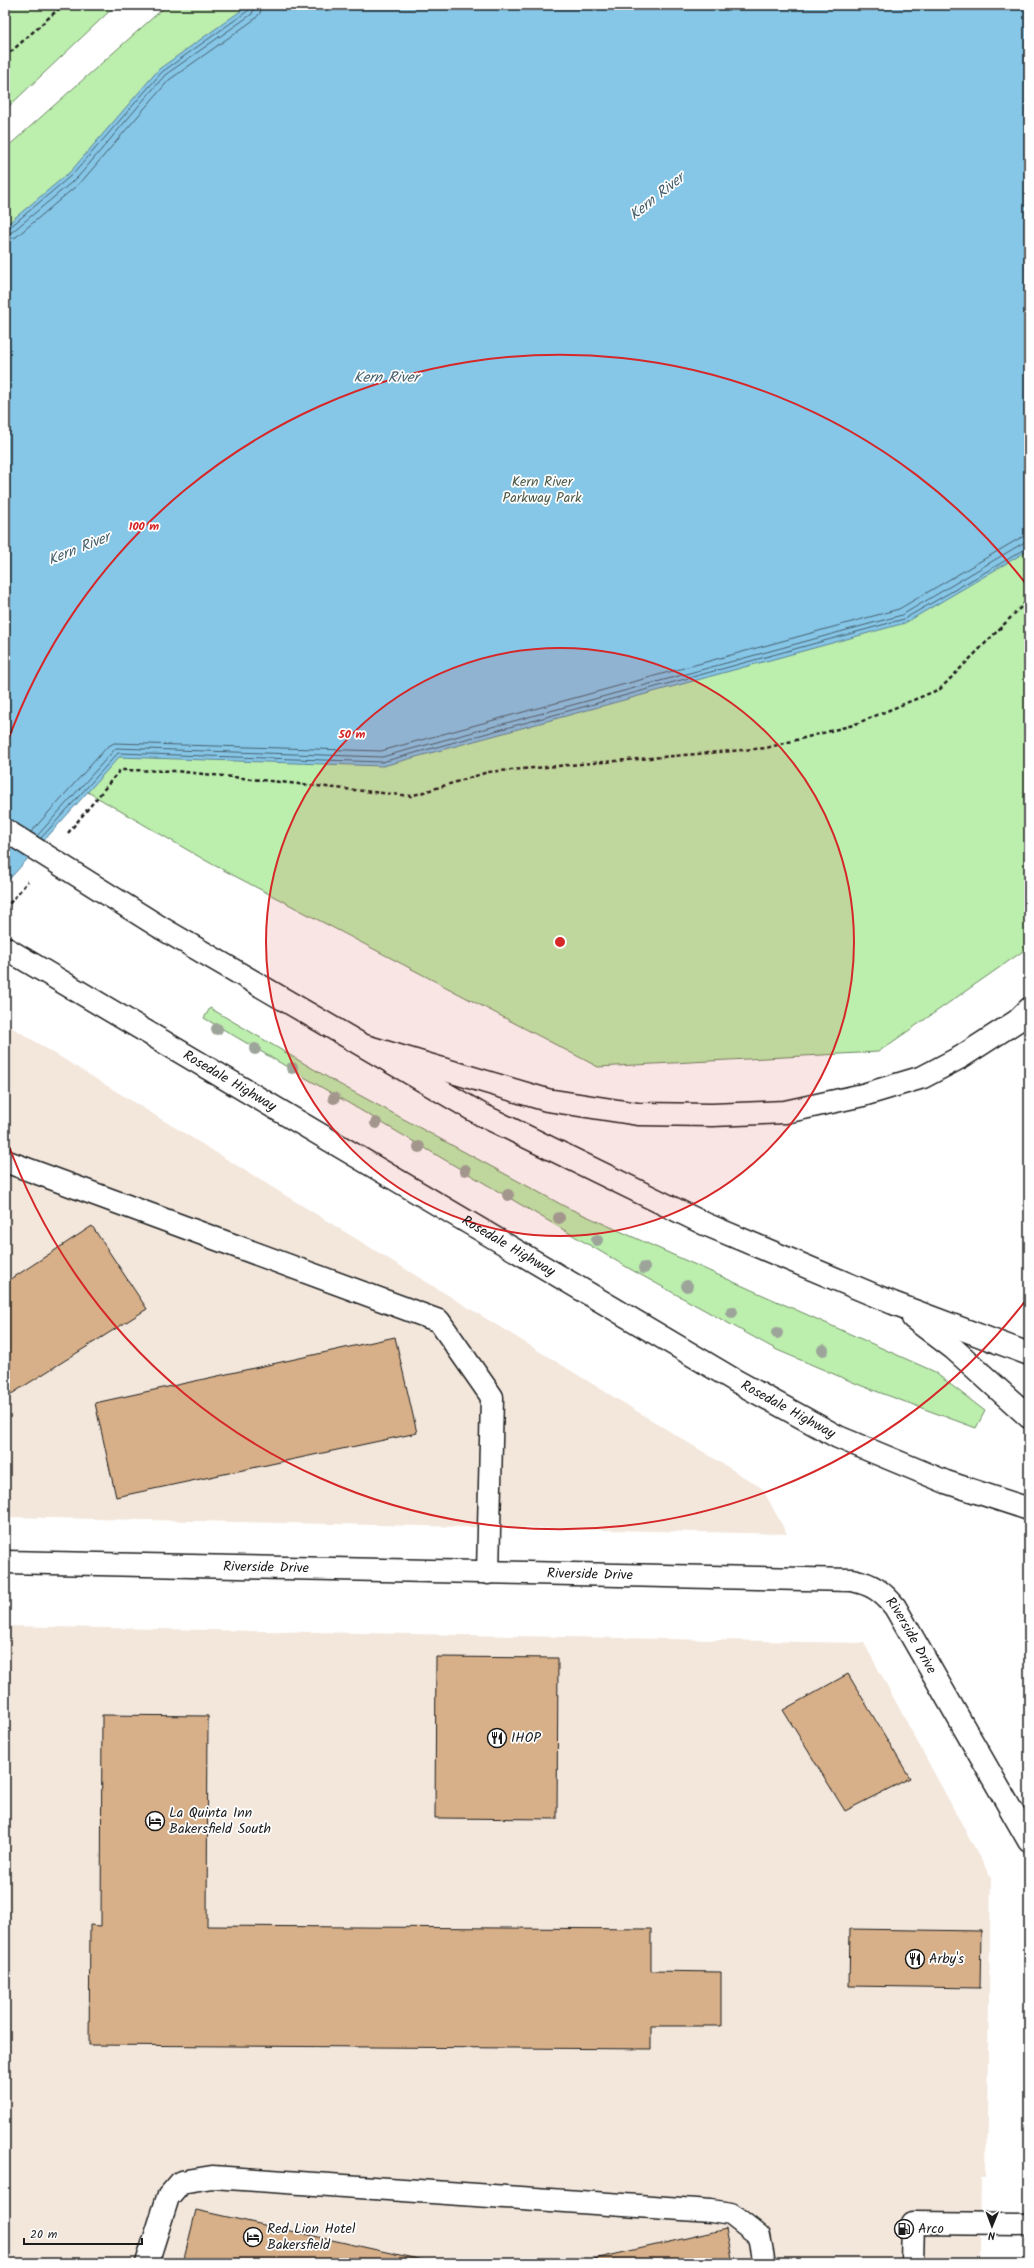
<svg xmlns="http://www.w3.org/2000/svg" width="1034" height="2268" font-family="Kalam,sans-serif">
  <style>
    .built { fill: #f3e7dc }
    .green { fill: #bceead; stroke: #6c8564 }
    .water { fill: #86c6e7; stroke: #5c8296 }
    .lines { fill: none; stroke-linecap: round; stroke-linejoin: round }
    .shore { stroke: #46606d; stroke-width: 1 }
    .building { fill: #d7b089; stroke: #1c1c1c }
    .service-casing { stroke: #1c1c1c; stroke-width: 25 }
    .minor-casing { stroke: #1c1c1c; stroke-width: 25 }
    .primary-casing { stroke: #1c1c1c; stroke-width: 25 }
    .motorway-casing { stroke: #1c1c1c; stroke-width: 25 }
    .path { stroke: #1c1c1c; stroke-width: 2.5; stroke-dasharray: 4 3; stroke-linecap: butt }
    .service { stroke: #fff; stroke-width: 22 }
    .minor { stroke: #fff; stroke-width: 22 }
    .primary { stroke: #fff; stroke-width: 22 }
    .motorway { stroke: #fff; stroke-width: 22 }
    .primary-bridge-casing { stroke: #1c1c1c; stroke-width: 25; stroke-linecap: butt }
    .primary-bridge { stroke: #fff; stroke-width: 22 }
    .tree { fill: #9da59a }
    .ring { fill: none; stroke: #d62828; stroke-width: 2 }
    .labels { text-anchor: middle; dominant-baseline: central; stroke-width: 3.5; stroke-linejoin: round; paint-order: stroke }
    .park-label { font-size: 14px; fill: #4c5b48; stroke: #fff }
    .street-label { font-size: 14px; fill: #1c1c1c; stroke: #fff }
    .poi-label { font-size: 14px; fill: #1c1c1c; stroke: #fff; text-anchor: start }
    .water-label { font-size: 15px; font-style: italic; fill: #46606d; stroke: #fff }
    .centre { fill: #d62828; stroke: #fff; stroke-width: 2 }
    .ring-label { font-size: 12px; text-anchor: middle; font-weight: bold; fill: #d62828; stroke: #fff; stroke-width: 3.5; stroke-linejoin: round; paint-order: stroke }
  </style>
  <rect width="100%" height="100%" fill="#fff"/>
  <filter id="ink" filterUnits="userSpaceOnUse"><feTurbulence type="fractalNoise" baseFrequency=".025" numOctaves="2"/><feDisplacementMap in="SourceGraphic" scale="8" xChannelSelector="R" yChannelSelector="G"/><feConvolveMatrix kernelMatrix="1 2 1 2 8 2 1 2 1" color-interpolation-filters="sRGB"/></filter>
  <g filter="url(#ink)">
    <g class="built">
      <path d="M 8,1025 L 762,1488 L 787,1534 L 5,1517 L 5,1027 Z"/>
      <path d="M 5,1626 L 864,1643 L 991,1878 L 986,2177 L 981,2177 L 980,2263 L 5,2263 Z"/>
    </g>
    <g class="green">
      <path d="M 5,5 L 116,5 L 5,110 Z"/>
      <path d="M 167,5 L 1029,5 L 1029,947 L 878,1052 L 598,1067 L 210,863 L 5,744 L 5,149 Z"/>
      <path d="M 210,1008 L 339,1084 L 566,1207 L 933,1371 L 985,1411 L 976,1428 L 862,1386 L 777,1350 L 630,1269 L 204,1018 Z"/>
    </g>
    <path class="water" d="M 249,5 L 1029,5 L 1029,550 L 905,623 L 383,766 L 119,757 L 5,884 L 5,226 L 71,171 L 159,69 Z"/>
    <g class="lines">
      <g class="shore">
        <path d="M 5,229 L 9,228 L 74,173 L 162,72 L 249,10 L 250,5"/>
        <path d="M 5,234 L 12,232 L 78,177 L 165,75 L 252,14 L 255,5"/>
        <path d="M 5,240 L 16,237 L 82,181 L 169,80 L 255,19 L 260,13 L 262,5"/>
        <path d="M 31,832 L 107,747 L 114,743 L 381,751 L 899,609 L 1020,538 L 1029,535"/>
        <path d="M 37,836 L 116,748 L 382,757 L 902,615 L 1023,543 L 1029,541"/>
        <path d="M 41,838 L 118,753 L 382,762 L 904,619 L 1029,547"/>
      </g>
    </g>
    <g class="building">
      <path d="M 92,1226 L 147,1309 L 5,1398 L 5,1283 Z"/>
      <path d="M 395,1337 L 417,1433 L 116,1497 L 95,1403 Z"/>
      <path d="M 436,1657 L 558,1658 L 557,1819 L 435,1818 Z"/>
      <path d="M 848,1674 L 910,1778 L 845,1811 L 783,1710 Z"/>
      <path d="M 102,1715 L 208,1716 L 207,1926 L 651,1929 L 651,1971 L 721,1972 L 721,2026 L 651,2026 L 651,2049 L 89,2045 L 90,1925 L 101,1926 Z"/>
      <path d="M 850,1929 L 981,1931 L 980,1988 L 849,1986 Z"/>
      <path d="M 196,2210 L 436,2263 L 183,2263 Z"/>
      <path d="M 726,2229 L 733,2263 L 577,2263 Z"/>
    </g>
    <g class="lines">
      <defs>
        <g id="service">
          <path d="M 5,1161 L 439,1321 L 492,1397 L 488,1573"/>
          <path d="M 147,2263 L 168,2197 L 181,2182 L 212,2177 L 711,2211 L 731,2214 L 759,2236 L 764,2263"/>
          <path d="M 912,2263 L 913,2223 L 1029,2224"/>
        </g>
        <g id="minor">
          <path id="s1" d="M 5,1562 L 852,1580 C 872,1584 882,1591 895,1607 L 1029,1841"/>
        </g>
        <g id="primary">
          <path d="M 163,929 L 482,1115 L 705,1224 L 893,1303 L 1029,1354"/>
          <path id="s2" d="M 5,948 L 736,1381 L 838,1437 L 946,1482 L 1029,1509"/>
          <path d="M 913,1318 L 954,1349 L 1029,1417"/>
        </g>
        <path id="motorway" d="M 365,1046 L 547,1100 L 638,1114 L 712,1115 L 785,1112 L 863,1095 L 923,1077 L 961,1057 L 1017,1021 L 1029,1009"/>
      </defs>
      <use href="#service" class="service-casing"/>
      <use href="#minor" class="minor-casing"/>
      <use href="#primary" class="primary-casing"/>
      <use href="#motorway" class="motorway-casing"/>
      <g class="path">
        <path d="M 5,57 L 63,5"/>
        <path d="M 68,833 L 120,770 L 176,771 L 411,796 L 488,772 L 766,748 L 853,725 L 940,689 L 1029,599"/>
        <path d="M 5,909 L 28,881"/>
      </g>
      <use href="#service" class="service"/>
      <use href="#minor" class="minor"/>
      <use href="#primary" class="primary"/>
      <use href="#motorway" class="motorway"/>
      <defs>
        <path id="primary-bridge" d="M 5,830 L 163,929"/>
      </defs>
      <use href="#primary-bridge" class="primary-bridge-casing"/>
      <use href="#primary-bridge" class="primary-bridge"/>
    </g>
    <g class="tree">
      <circle cx="217" cy="1029" r="6"/>
      <circle cx="255" cy="1049" r="6"/>
      <circle cx="292" cy="1068" r="6"/>
      <circle cx="334" cy="1098" r="6"/>
      <circle cx="376" cy="1123" r="6"/>
      <circle cx="419" cy="1147" r="6"/>
      <circle cx="465" cy="1170" r="6"/>
      <circle cx="508" cy="1195" r="6"/>
      <circle cx="559" cy="1218" r="6"/>
      <circle cx="597" cy="1240" r="6"/>
      <circle cx="644" cy="1268" r="6"/>
      <circle cx="687" cy="1286" r="6"/>
      <circle cx="732" cy="1312" r="6"/>
      <circle cx="777" cy="1333" r="6"/>
      <circle cx="823" cy="1350" r="6"/>
    </g>
  </g>
  <circle cx="560" cy="942" r="294" fill="#d62828" fill-opacity=".12"/>
  <g class="ring">
    <circle cx="560" cy="942" r="294"/>
    <path d="M1026 1300A588 588 0 0 1 6 1138M6 746A588 588 0 0 1 1026 584"/>
  </g>
  <defs>
    <symbol id="restaurant-ring" viewBox="-11 -11 22 22"><circle r="9.5" fill="#fff" stroke="#1c1c1c" stroke-width="1.5"/><path d="M-5-6h1v4h1v-4h1v4h1v-4h1v5L-1.5 .5V6h-2V.5L-5-1ZM5-6V6H3V1.5H1.5Q1.5-4 5-6Z" fill="#1c1c1c"/></symbol>
    <symbol id="hotel-ring" viewBox="-11 -11 22 22"><circle r="9.5" fill="#fff" stroke="#1c1c1c" stroke-width="1.5"/><path d="M-6-4.5h1.5V1H6V5H4.5V3h-9V5H-6ZM-4 0a1.8 1.8 0 1 1 3.6 0ZM.5 0V-2.5h3Q6-2.5 6 0Z" fill="#1c1c1c"/></symbol>
    <symbol id="fuel-ring" viewBox="-11 -11 22 22"><circle r="9.5" fill="#fff" stroke="#1c1c1c" stroke-width="1.5"/><path d="M-5.5-6h7V0h2V4h1.3V-2.5L3-4.5l.8-.8L6-3V5H2.5V1h-1V6h-7ZM-4.2-4.7v3.2H.2V-4.7Z" fill="#1c1c1c"/></symbol>
  </defs>
  <g fill-rule="evenodd">
    <use href="#restaurant-ring" x="486" y="1727" width="22" height="22"/>
    <use href="#hotel-ring" x="144" y="1810" width="22" height="22"/>
    <use href="#restaurant-ring" x="904" y="1948" width="22" height="22"/>
    <use href="#fuel-ring" x="893" y="2218" width="22" height="22"/>
    <use href="#hotel-ring" x="242" y="2226" width="22" height="22"/>
  </g>
  <g class="labels">
    <g class="park-label">
      <text x="542" y="482">Kern River<tspan x="542" dy="16">Parkway Park</tspan></text>
    </g>
    <g class="street-label">
      <text stroke="none"><textPath href="#s2" startOffset="261">Rosedale Highway</textPath></text>
      <text stroke="none"><textPath href="#s2" startOffset="585">Rosedale Highway</textPath></text>
      <text stroke="none"><textPath href="#s2" startOffset="909">Rosedale Highway</textPath></text>
      <text stroke="none"><textPath href="#s1" startOffset="261">Riverside Drive</textPath></text>
      <text stroke="none"><textPath href="#s1" startOffset="585">Riverside Drive</textPath></text>
      <text stroke="none"><textPath href="#s1" startOffset="932">Riverside Drive</textPath></text>
    </g>
    <g class="poi-label">
      <text x="511" y="1738">IHOP</text>
      <text x="169" y="1813">La Quinta Inn<tspan x="169" dy="16">Bakersfield South</tspan></text>
      <text x="929" y="1959">Arby's</text>
      <text x="267" y="2229">Red Lion Hotel<tspan x="267" dy="16">Bakersfield</tspan></text>
      <text x="918" y="2229">Arco</text>
    </g>
    <g class="water-label">
      <text transform="translate(657 197) rotate(-39)">Kern River</text>
      <text x="386" y="378">Kern River</text>
      <text transform="translate(79 549) rotate(-22)">Kern River</text>
    </g>
  </g>
  <circle cx="560" cy="942" r="6" class="centre"/>
  <g class="ring-label">
    <text x="144" y="530">100 m</text>
    <text x="352" y="738">50 m</text>
  </g>
  <rect width="1034" height="2268" fill="none" stroke="#fff" stroke-width="20"/>
  <rect x="10" y="10" width="1014" height="2248" fill="none" stroke="#1c1c1c" stroke-width="1.5" filter="url(#ink)"/>
  <g transform="translate(992 2226) rotate(181)" stroke="#ffffff" stroke-width="3" paint-order="stroke">
  <path d="M0-3L7 15L0 10L-7 15Z" fill="#1c1c1c"/>
  <text y="-6" font-size="11" font-weight="bold" text-anchor="middle" fill="#1c1c1c">N</text>
  </g>
  <path d="M24 2238v6h118v-6" fill="none" stroke="#1c1c1c" stroke-width="2"/>
  <text x="30" y="2238" font-size="12" fill="#1c1c1c" stroke="#ffffff" stroke-width="3" paint-order="stroke">20 m</text>
</svg>
